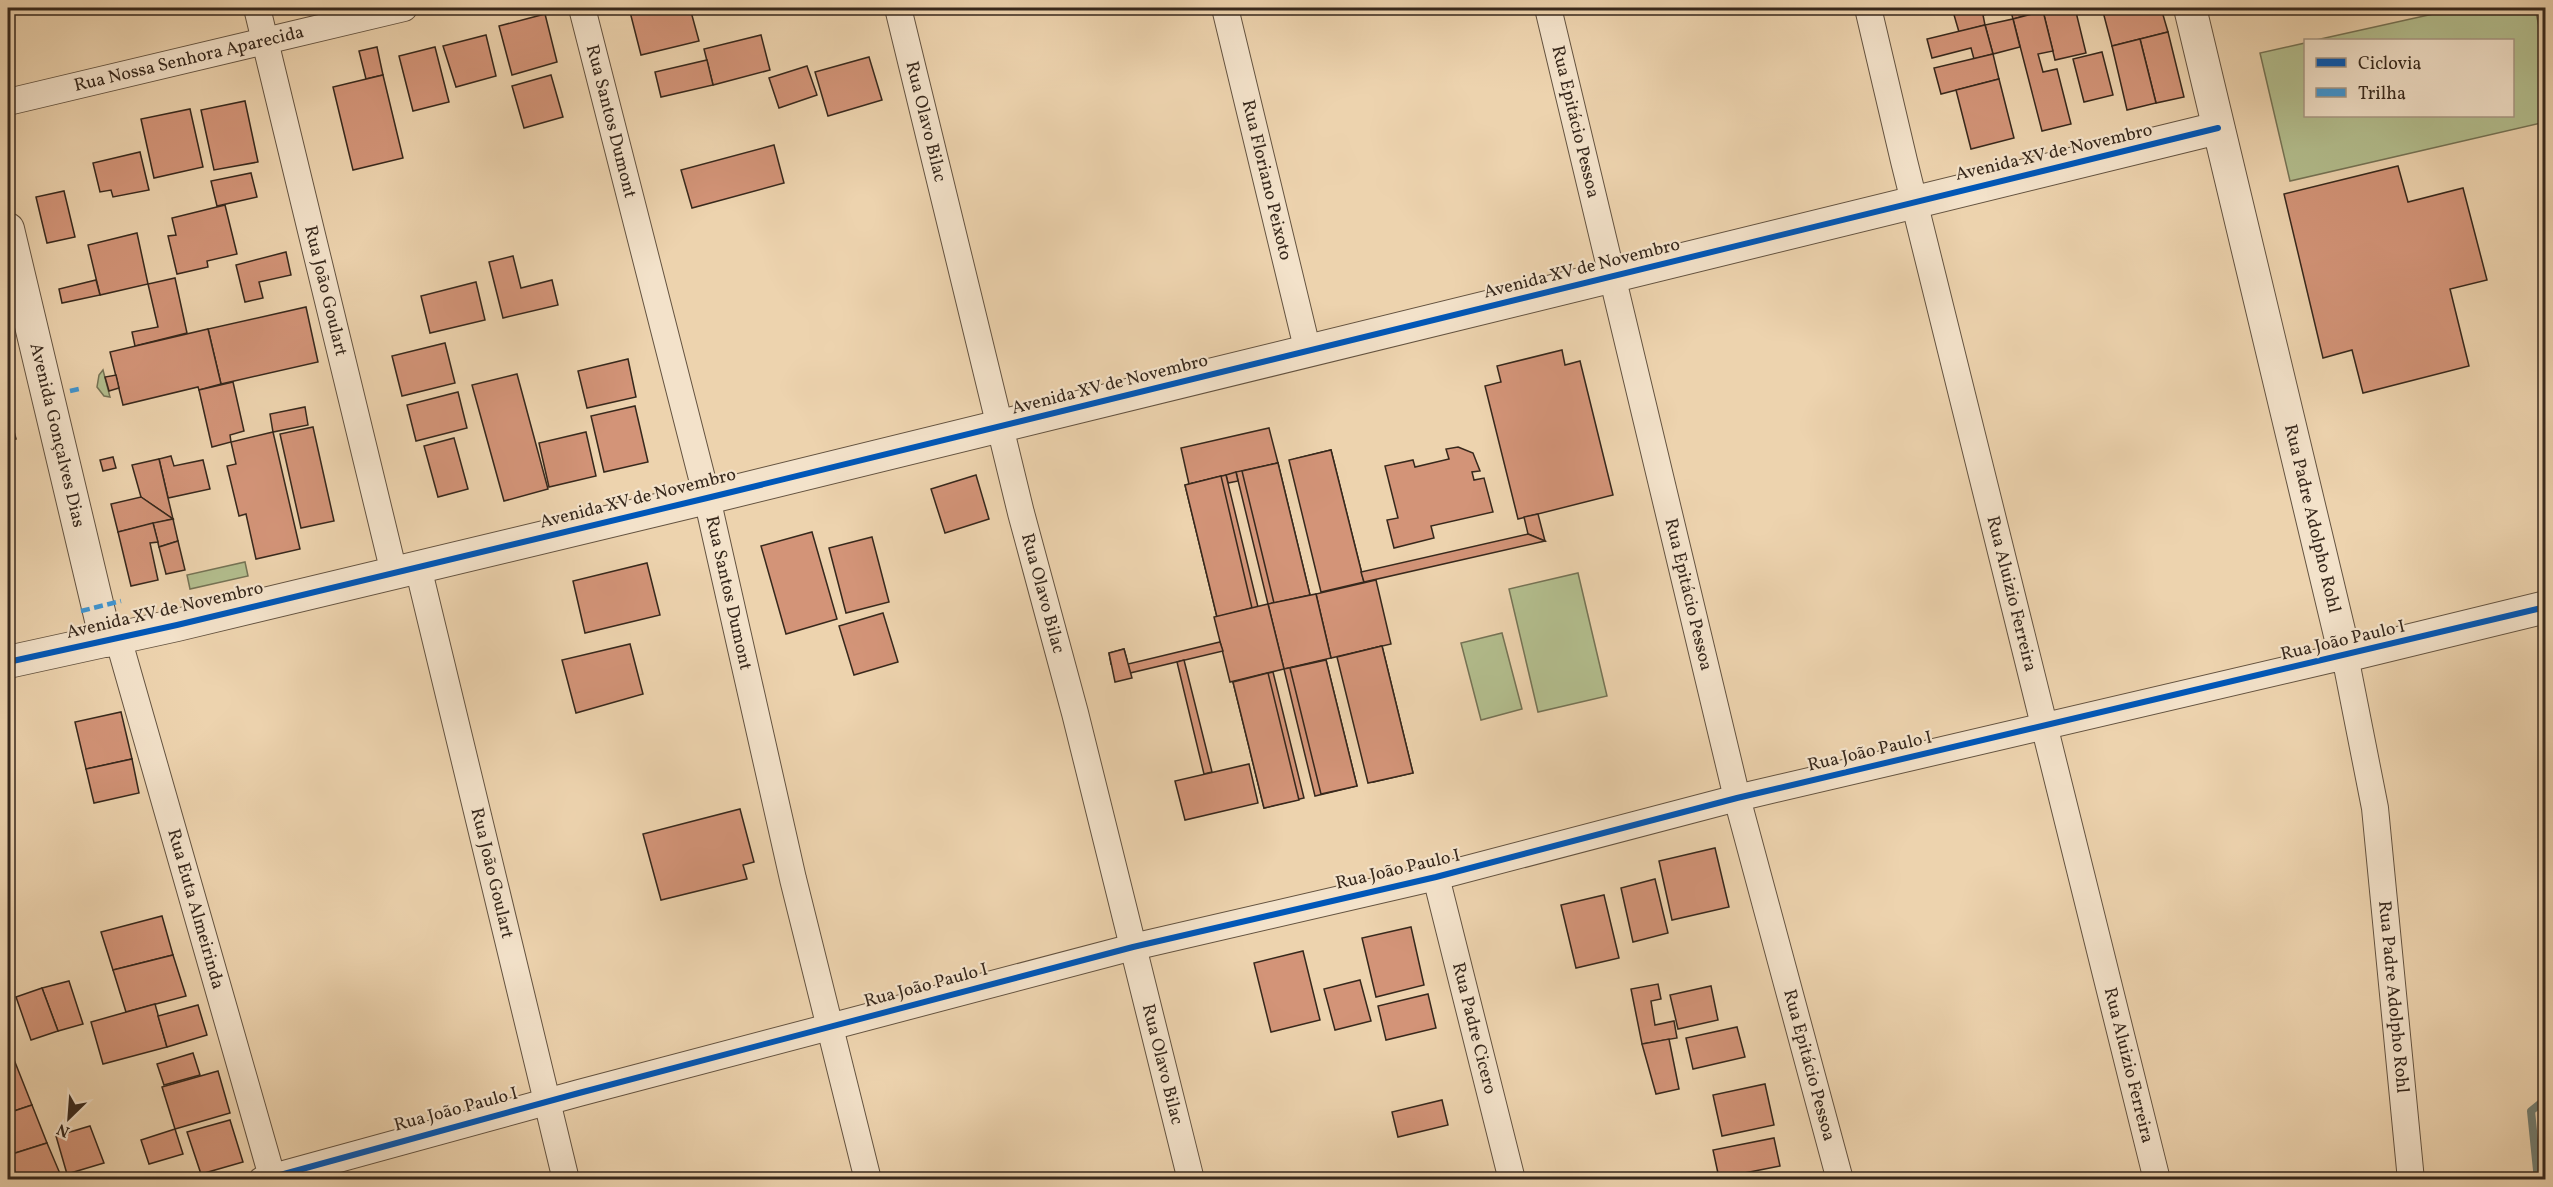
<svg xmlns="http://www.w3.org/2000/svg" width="2553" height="1187" font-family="Vollkorn,serif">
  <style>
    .green { fill: #b3be8e; stroke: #757355; stroke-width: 1.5 }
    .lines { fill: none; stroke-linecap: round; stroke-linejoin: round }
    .stream { stroke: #727e72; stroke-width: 8 }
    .building { fill: #d39478; stroke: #37281c; stroke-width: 1.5 }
    .minor-casing { stroke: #645340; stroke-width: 28 }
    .tertiary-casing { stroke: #645340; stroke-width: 34 }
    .minor { stroke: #f3e2ca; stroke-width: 26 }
    .tertiary { stroke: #f3e2ca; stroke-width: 32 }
    .quiet { stroke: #3e96d4; stroke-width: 4.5; stroke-dasharray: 9 4.5; stroke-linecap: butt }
    .cycleway-casing { stroke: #f3e2ca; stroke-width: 10 }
    .cycleway { stroke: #0057b8; stroke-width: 6 }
    .labels { text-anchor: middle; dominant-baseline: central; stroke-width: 4.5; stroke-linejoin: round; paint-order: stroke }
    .street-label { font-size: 18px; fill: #37281c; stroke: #f3e2ca }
  </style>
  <rect width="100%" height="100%" fill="#edd3ae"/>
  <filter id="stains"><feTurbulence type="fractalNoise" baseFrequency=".00333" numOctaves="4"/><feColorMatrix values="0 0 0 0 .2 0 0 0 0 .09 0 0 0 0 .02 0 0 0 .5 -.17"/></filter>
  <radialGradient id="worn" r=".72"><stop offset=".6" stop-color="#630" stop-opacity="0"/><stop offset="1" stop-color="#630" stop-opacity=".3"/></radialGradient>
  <g class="green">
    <path d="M 2460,8 L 2535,8 L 2545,54 L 2545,122 L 2290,181 L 2260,53 L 2305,43 L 2306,116 L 2512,116 L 2512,40 L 2316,40 Z"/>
    <path d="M 103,370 L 110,397 L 104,396 L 97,387 L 99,375 Z"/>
    <path d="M 245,562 L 248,576 L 190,589 L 187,575 Z"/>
    <path d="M 1578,573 L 1607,696 L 1538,712 L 1509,589 Z"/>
    <path d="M 1502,633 L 1522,709 L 1481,720 L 1461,643 Z"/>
  </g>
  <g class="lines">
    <path class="stream" d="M 2538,1180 L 2531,1111 L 2546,1099"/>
  </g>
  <g class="building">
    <path d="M 629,8 L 690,8 L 699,41 L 641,55 Z"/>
    <path d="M 1952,8 L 2042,8 L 2043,11 L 2013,19 L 2010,8 L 1983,15 L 1985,25 L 1959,32 Z"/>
    <path d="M 2057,8 L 2075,8 L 2086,53 L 2055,60 L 2043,11 Z"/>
    <path d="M 2102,8 L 2161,8 L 2168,32 L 2112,46 Z"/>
    <path d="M 2043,11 L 2053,51 L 2038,54 L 2043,72 L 2057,69 L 2071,124 L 2042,131 L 2013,19 Z"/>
    <path d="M 545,14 L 557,62 L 512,75 L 499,26 Z"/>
    <path d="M 2013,19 L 2020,47 L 1993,54 L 1985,25 Z"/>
    <path d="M 1985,25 L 1993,54 L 1974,59 L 1971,48 L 1932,58 L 1927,39 Z"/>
    <path d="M 2168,32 L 2184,97 L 2156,103 L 2140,39 Z"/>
    <path d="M 486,35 L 496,76 L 456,87 L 443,46 Z"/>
    <path d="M 761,35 L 770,70 L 713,85 L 704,49 Z"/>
    <path d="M 2140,39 L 2156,103 L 2127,110 L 2112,46 Z"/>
    <path d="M 377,47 L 383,75 L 366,79 L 359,51 Z"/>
    <path d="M 435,47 L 449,102 L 413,111 L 399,56 Z"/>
    <path d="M 2102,52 L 2113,95 L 2084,102 L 2073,59 Z"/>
    <path d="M 1993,54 L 1999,79 L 1941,94 L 1934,68 Z"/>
    <path d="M 869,57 L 882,100 L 828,116 L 815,72 Z"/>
    <path d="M 707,60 L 713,85 L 661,97 L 655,72 Z"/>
    <path d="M 807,66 L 817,95 L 779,108 L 769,78 Z"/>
    <path d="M 383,75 L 403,158 L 353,170 L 333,87 Z"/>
    <path d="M 551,75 L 563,117 L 524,128 L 512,86 Z"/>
    <path d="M 1999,79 L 2014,138 L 1971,149 L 1956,90 Z"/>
    <path d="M 245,101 L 258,162 L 214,170 L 201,110 Z"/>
    <path d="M 190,109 L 203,167 L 154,178 L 141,119 Z"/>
    <path d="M 774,145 L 784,183 L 692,208 L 681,170 Z"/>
    <path d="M 140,152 L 149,190 L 113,197 L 111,190 L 100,192 L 93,163 Z"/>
    <path d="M 2398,166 L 2408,202 L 2463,188 L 2487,280 L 2450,289 L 2469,366 L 2363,393 L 2352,350 L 2323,358 L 2284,194 Z"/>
    <path d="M 251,173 L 257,197 L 217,206 L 211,181 Z"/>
    <path d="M 64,191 L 75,237 L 47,243 L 36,197 Z"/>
    <path d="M 225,205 L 237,254 L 207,261 L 208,267 L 177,274 L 168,236 L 176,235 L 172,218 Z"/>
    <path d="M 137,233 L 148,284 L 100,295 L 88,245 Z"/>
    <path d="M 286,252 L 291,275 L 259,282 L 263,298 L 245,302 L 236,265 Z"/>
    <path d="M 513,256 L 521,288 L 552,280 L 558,305 L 503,318 L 489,262 Z"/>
    <path d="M 175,278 L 187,333 L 135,346 L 132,332 L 158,327 L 148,284 Z"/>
    <path d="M 96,280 L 100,295 L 62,303 L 59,289 Z"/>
    <path d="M 476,282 L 485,320 L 430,333 L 421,296 Z"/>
    <path d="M 306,307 L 318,362 L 221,384 L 208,329 Z"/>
    <path d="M 208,329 L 221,384 L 199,390 L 198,387 L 123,405 L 110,352 Z"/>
    <path d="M 445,343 L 455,383 L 402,396 L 392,356 Z"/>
    <path d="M 1562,350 L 1565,365 L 1580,361 L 1613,495 L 1518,519 L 1485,386 L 1501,382 L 1497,366 Z"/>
    <path d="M 628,359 L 636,397 L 587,408 L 578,371 Z"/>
    <path d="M 517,374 L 548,489 L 504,501 L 472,385 Z"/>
    <path d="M 116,375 L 119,388 L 109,391 L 105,377 Z"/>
    <path d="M 233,382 L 244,431 L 230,435 L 231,442 L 212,447 L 199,390 Z"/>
    <path d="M 458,392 L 467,428 L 416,441 L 407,405 Z"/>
    <path d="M 635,406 L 648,462 L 604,472 L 591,416 Z"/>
    <path d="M 305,407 L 308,425 L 273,432 L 270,414 Z"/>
    <path d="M 10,416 L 16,439 L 8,441 L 8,417 Z"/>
    <path d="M 313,427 L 334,521 L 301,528 L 280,434 Z"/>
    <path d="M 1269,428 L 1278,463 L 1189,484 L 1181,448 Z"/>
    <path d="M 273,432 L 300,549 L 256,559 L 246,514 L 239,516 L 227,466 L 236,464 L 231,442 Z"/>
    <path d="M 586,432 L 596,476 L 549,487 L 539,443 Z"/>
    <path d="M 454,438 L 468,489 L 438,497 L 424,446 Z"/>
    <path d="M 1458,447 L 1473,453 L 1480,471 L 1472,472 L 1474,480 L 1484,478 L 1493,512 L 1431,526 L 1434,538 L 1394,548 L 1387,520 L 1398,518 L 1385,466 L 1413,460 L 1415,467 L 1449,459 L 1446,449 Z"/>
    <path d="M 1331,450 L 1364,582 L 1326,591 L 1294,459 Z"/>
    <path d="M 1331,450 L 1364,582 L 1321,592 L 1289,460 Z"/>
    <path d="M 171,456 L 174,466 L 203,460 L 210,489 L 168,498 L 159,459 Z"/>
    <path d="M 113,457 L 116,468 L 103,471 L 100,460 Z"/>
    <path d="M 159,459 L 168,498 L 173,519 L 141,497 L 132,465 Z"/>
    <path d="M 1278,463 L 1310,595 L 1268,604 L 1236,472 Z"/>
    <path d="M 1278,463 L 1310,595 L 1274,603 L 1242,471 Z"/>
    <path d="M 1236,472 L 1238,481 L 1228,483 L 1226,475 Z"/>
    <path d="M 976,475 L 989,519 L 945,533 L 931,489 Z"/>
    <path d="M 1226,475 L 1258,607 L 1217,617 L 1185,485 Z"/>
    <path d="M 1221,476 L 1252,608 L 1217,617 L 1185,485 Z"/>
    <path d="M 141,497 L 173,519 L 118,532 L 111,504 Z"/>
    <path d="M 1538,514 L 1545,541 L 1528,534 L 1524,517 Z"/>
    <path d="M 173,519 L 178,541 L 159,547 L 153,523 Z"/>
    <path d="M 153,523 L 158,542 L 150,543 L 158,580 L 131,586 L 118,532 Z"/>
    <path d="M 812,532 L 837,619 L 786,634 L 761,546 Z"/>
    <path d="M 1528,534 L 1545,541 L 1364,582 L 1361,572 Z"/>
    <path d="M 872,537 L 889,602 L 846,613 L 829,548 Z"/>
    <path d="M 178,541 L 185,570 L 166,574 L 159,547 Z"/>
    <path d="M 647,563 L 660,615 L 585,633 L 573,581 Z"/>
    <path d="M 1376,580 L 1391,644 L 1331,658 L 1316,594 Z"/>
    <path d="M 1316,594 L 1331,658 L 1284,669 L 1268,604 Z"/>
    <path d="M 1268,604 L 1284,669 L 1230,682 L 1214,617 Z"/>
    <path d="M 883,613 L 898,662 L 854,675 L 839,626 Z"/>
    <path d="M 1220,642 L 1223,651 L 1130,673 L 1128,664 Z"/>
    <path d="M 630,644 L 643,694 L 576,713 L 562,660 Z"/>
    <path d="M 1382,646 L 1413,773 L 1373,782 L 1342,656 Z"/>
    <path d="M 1382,646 L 1413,773 L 1368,783 L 1337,657 Z"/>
    <path d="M 1124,649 L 1127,660 L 1111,664 L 1109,653 Z"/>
    <path d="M 1124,649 L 1132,678 L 1115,682 L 1109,653 Z"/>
    <path d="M 1184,660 L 1212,772 L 1204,774 L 1177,662 Z"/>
    <path d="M 1326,660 L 1357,786 L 1315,796 L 1284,669 Z"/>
    <path d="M 1326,660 L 1357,786 L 1321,794 L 1290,668 Z"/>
    <path d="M 1273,672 L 1304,798 L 1264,808 L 1233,682 Z"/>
    <path d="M 1268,673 L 1299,800 L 1264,808 L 1233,682 Z"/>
    <path d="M 121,712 L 132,759 L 86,769 L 75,722 Z"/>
    <path d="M 132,759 L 139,793 L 94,803 L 86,769 Z"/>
    <path d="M 1249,764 L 1258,803 L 1185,820 L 1175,781 Z"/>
    <path d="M 740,809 L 754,862 L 743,865 L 747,879 L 661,900 L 643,834 Z"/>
    <path d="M 1715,848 L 1729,907 L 1672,920 L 1659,861 Z"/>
    <path d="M 1655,879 L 1668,933 L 1633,942 L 1621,888 Z"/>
    <path d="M 1604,895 L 1619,958 L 1576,968 L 1561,905 Z"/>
    <path d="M 162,916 L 173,955 L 113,970 L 101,932 Z"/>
    <path d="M 1411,927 L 1424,985 L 1376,997 L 1362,938 Z"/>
    <path d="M 1303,951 L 1320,1020 L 1271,1032 L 1254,963 Z"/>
    <path d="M 173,955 L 186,996 L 126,1012 L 113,970 Z"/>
    <path d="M 1360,980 L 1371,1021 L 1335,1030 L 1324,989 Z"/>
    <path d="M 69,981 L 83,1024 L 58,1031 L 42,988 Z"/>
    <path d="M 1658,984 L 1661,999 L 1651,1001 L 1655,1025 L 1674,1021 L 1677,1038 L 1642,1044 L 1631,989 Z"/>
    <path d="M 1711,986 L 1718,1020 L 1678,1029 L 1670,995 Z"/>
    <path d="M 42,988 L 58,1031 L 31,1040 L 16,997 Z"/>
    <path d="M 1428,994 L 1436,1028 L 1386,1040 L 1378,1006 Z"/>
    <path d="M 155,1004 L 167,1047 L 103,1064 L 91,1022 Z"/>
    <path d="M 198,1005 L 207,1035 L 167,1047 L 158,1016 Z"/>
    <path d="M 1737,1027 L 1745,1057 L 1693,1069 L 1686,1038 Z"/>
    <path d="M 1669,1039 L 1679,1089 L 1656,1094 L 1642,1044 Z"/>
    <path d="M 9,1047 L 32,1105 L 8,1113 L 8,1048 Z"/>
    <path d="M 193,1053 L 200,1075 L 164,1085 L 157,1064 Z"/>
    <path d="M 218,1071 L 230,1113 L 175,1129 L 162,1087 Z"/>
    <path d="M 1765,1084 L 1774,1125 L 1722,1136 L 1713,1095 Z"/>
    <path d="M 1442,1100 L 1448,1125 L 1398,1137 L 1392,1112 Z"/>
    <path d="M 32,1105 L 47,1143 L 9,1155 L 8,1113 Z"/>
    <path d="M 230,1120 L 243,1162 L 201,1174 L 187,1132 Z"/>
    <path d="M 90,1126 L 104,1163 L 67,1174 L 56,1136 Z"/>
    <path d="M 175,1129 L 183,1154 L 149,1164 L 141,1140 Z"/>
    <path d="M 1774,1138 L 1780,1166 L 1719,1178 L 1713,1150 Z"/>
    <path d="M 47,1143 L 61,1176 L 51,1180 L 18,1180 L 9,1155 Z"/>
  </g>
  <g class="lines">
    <defs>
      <g id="minor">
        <path id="s1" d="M 257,8 L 394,573"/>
        <path id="s2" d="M 582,8 L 707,498 L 793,879 L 868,1180"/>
        <path id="s3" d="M 898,8 L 1021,513 L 1075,713 L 1191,1180"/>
        <path id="s4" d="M 1225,8 L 1308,352"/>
        <path id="s5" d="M 1548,8 L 1737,798 L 1840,1180"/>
        <path id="s6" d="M 1868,8 L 1904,161 L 2157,1180"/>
        <path id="s7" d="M 8,102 L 404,8"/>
        <path id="s8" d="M 418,567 L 566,1180"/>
        <path id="s9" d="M 118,638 L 273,1180"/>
        <path id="s10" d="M 1436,877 L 1512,1180"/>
        <path id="s11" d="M 262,1180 L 579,1093 L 1133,947 L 1436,877 L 1737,798 L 2345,656 L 2375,808 L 2411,1180"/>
      </g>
      <g id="tertiary">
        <path id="s12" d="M 2190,8 L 2345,656 L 2546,607"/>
        <path id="s13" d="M 8,229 L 106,641"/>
        <path d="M 8,662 L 177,625 L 707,498 L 2218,128"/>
      </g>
    </defs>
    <use href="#minor" class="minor-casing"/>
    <use href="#tertiary" class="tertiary-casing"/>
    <use href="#minor" class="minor"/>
    <use href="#tertiary" class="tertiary"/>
    <g class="quiet">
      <path d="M 70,391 L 83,388"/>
      <path d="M 81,611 L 121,601"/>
    </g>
    <defs>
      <g id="cycleway">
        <path d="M 8,662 L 177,625 L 707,498 L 2218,128"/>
        <path d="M 262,1180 L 579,1093 L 1133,947 L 1436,877 L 1737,798 L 2546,607"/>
      </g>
    </defs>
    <use href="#cycleway" class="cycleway-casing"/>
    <use href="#cycleway" class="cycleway"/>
  </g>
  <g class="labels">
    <g class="street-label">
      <text stroke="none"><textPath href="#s7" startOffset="186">Rua Nossa Senhora Aparecida</textPath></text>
      <text stroke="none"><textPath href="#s2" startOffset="117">Rua Santos Dumont</textPath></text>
      <text stroke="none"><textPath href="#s3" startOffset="117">Rua Olavo Bilac</textPath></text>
      <text stroke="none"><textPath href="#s5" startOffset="117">Rua Epitácio Pessoa</textPath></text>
      <text transform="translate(2054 153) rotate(-13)">Avenida XV de Novembro</text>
      <text stroke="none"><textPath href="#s4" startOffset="177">Rua Floriano Peixoto</textPath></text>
      <text transform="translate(1582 269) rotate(-14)">Avenida XV de Novembro</text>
      <text stroke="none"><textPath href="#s1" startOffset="291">Rua João Goulart</textPath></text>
      <text transform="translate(1110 385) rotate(-14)">Avenida XV de Novembro</text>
      <text stroke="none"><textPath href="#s13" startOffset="212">Avenida Gonçalves Dias</textPath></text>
      <text transform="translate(638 499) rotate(-14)">Avenida XV de Novembro</text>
      <text stroke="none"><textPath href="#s12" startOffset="525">Rua Padre Adolpho Rohl</textPath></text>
      <text stroke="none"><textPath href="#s2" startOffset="603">Rua Santos Dumont</textPath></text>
      <text stroke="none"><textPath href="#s3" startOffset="603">Rua Olavo Bilac</textPath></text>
      <text stroke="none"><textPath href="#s6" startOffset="603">Rua Aluizio Ferreira</textPath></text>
      <text stroke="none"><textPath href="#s5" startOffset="603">Rua Epitácio Pessoa</textPath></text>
      <text transform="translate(165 611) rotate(-13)">Avenida XV de Novembro</text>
      <text transform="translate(2343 641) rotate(-13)">Rua João Paulo I</text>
      <text transform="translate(1870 752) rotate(-13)">Rua João Paulo I</text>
      <text transform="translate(1398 870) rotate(-13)">Rua João Paulo I</text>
      <text stroke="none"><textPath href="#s8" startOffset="315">Rua João Goulart</textPath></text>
      <text stroke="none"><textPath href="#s9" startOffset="282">Rua Euta Almeirinda</textPath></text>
      <text transform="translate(926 986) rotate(-15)">Rua João Paulo I</text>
      <text stroke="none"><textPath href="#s11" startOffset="2493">Rua Padre Adolpho Rohl</textPath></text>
      <text stroke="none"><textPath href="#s10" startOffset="156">Rua Padre Cicero</textPath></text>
      <text stroke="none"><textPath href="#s3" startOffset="1089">Rua Olavo Bilac</textPath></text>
      <text stroke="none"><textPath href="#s6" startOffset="1089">Rua Aluizio Ferreira</textPath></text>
      <text stroke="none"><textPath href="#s5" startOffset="1089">Rua Epitácio Pessoa</textPath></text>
      <text transform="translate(456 1110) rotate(-15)">Rua João Paulo I</text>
    </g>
  </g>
  <rect width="2553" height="1187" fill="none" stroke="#edd3ae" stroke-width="30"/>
  <rect x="9" y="9" width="2535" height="1169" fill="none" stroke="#37281c" stroke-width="3"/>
  <rect x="15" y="15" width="2523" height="1157" fill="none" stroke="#37281c" stroke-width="1.5"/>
  <rect x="2304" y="39" width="210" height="78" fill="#f3e2ca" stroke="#a89884" stroke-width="1.5"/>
  <rect x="2316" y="58" width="30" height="9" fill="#0057b8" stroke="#a89884" stroke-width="1.5"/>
  <text x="2358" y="69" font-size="18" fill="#37281c">Ciclovia</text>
  <rect x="2316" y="88" width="30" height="9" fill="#3e96d4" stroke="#a89884" stroke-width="1.5"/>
  <text x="2358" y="99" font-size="18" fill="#37281c">Trilha</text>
  <g transform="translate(69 1118) rotate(205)" stroke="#f3e2ca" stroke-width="4.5" paint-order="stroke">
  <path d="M0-4.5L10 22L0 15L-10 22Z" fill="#37281c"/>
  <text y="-9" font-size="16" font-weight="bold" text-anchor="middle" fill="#37281c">N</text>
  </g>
  <rect width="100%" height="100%" filter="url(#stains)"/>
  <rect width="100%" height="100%" fill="url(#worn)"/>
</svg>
